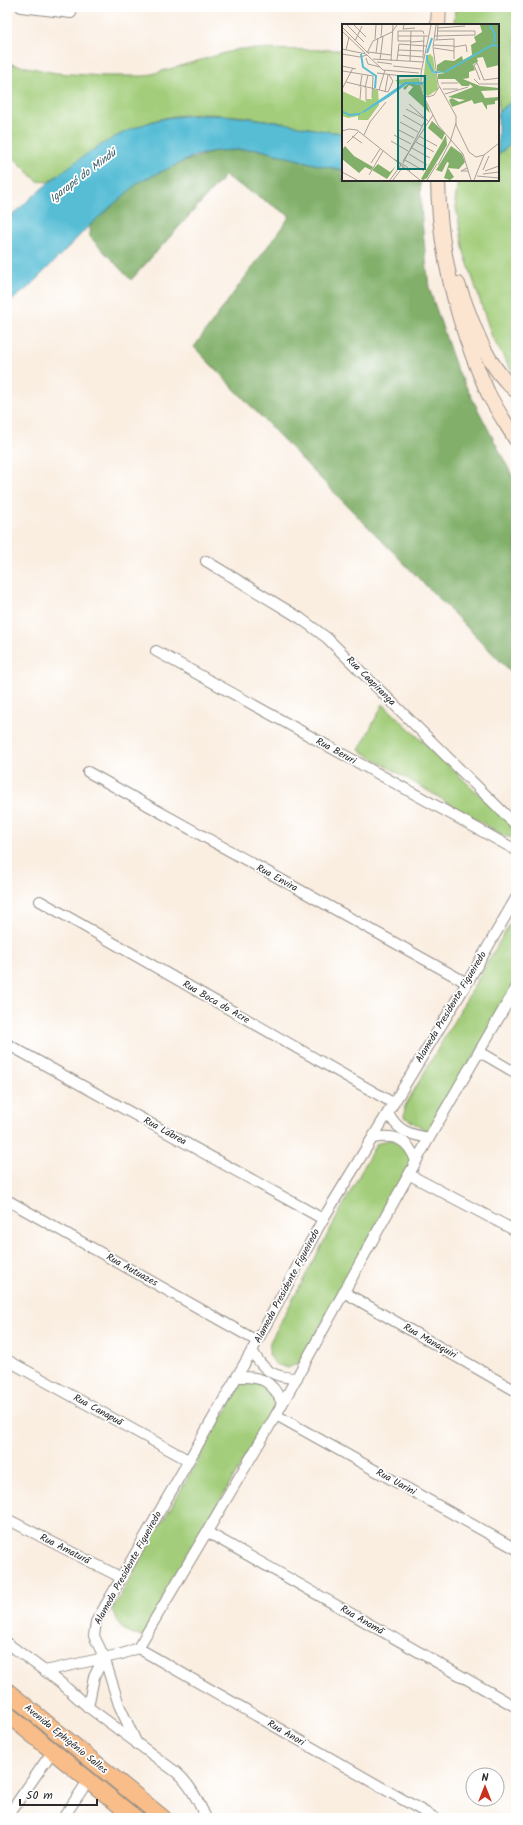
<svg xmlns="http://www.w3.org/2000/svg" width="523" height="1825" font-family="Kalam,sans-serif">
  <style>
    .green { fill: #a3cd7a; stroke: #677c52 }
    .forest { fill: #82b06a; stroke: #566e4a }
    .water { fill: #57bdd5; stroke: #417480 }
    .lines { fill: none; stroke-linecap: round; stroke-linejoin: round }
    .street-casing { stroke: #928c86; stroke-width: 12 }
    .secondary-casing { stroke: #928c86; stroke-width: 16 }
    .primary-casing { stroke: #928c86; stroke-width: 18 }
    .street { stroke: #fff; stroke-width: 10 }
    .secondary { stroke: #fce5d0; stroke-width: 14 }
    .primary { stroke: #f8bd89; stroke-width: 16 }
    .labels { text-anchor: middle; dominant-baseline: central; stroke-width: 3.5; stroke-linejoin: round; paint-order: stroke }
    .street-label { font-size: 10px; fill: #2b2b2b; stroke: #fff }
    .water-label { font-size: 11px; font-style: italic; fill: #3a5e66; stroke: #fff }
    .inset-river { fill: none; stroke: #57bdd5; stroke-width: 2 }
    .inset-road { fill: none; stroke: #a7a098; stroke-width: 1 }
    .view { fill: #0f766e; fill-opacity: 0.15; stroke: #0f766e; stroke-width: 2 }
    .inset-edge { fill: none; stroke: #2b2b2b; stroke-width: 2 }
  </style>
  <rect width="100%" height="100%" fill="#fff"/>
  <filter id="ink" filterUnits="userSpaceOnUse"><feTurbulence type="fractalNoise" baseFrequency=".025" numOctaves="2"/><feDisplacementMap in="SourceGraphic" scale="8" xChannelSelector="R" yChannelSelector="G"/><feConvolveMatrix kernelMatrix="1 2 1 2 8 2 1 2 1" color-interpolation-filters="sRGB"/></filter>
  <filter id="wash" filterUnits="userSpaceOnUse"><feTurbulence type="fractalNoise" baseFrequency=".012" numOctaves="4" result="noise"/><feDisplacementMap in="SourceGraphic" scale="16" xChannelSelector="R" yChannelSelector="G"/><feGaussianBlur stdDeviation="0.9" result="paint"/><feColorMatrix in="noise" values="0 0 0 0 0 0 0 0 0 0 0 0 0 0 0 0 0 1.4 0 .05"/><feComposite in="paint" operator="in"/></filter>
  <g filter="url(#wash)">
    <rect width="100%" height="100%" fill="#faeee1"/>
    <g class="green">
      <path d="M 455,7 L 516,7 L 516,98 L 498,112 L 498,25 L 454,25 Z"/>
      <path d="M 239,49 L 343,50 L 343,133 C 316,131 291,124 265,120 C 230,114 187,110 153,121 C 114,134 81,159 48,182 L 37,181 L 7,151 L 7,63 L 56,73 L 103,76 L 145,76 Z"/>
      <path d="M 516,141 L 516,374 L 511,370 L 492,337 L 464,252 L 455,201 L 458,180 L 498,180 L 498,154 Z"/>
      <path d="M 383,704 L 516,829 L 513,838 L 504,836 L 359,750 Z"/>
      <path d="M 516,913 L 516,984 L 429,1132 L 404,1117 L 405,1106 Z"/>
      <path d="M 392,1139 L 409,1153 L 410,1166 L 300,1362 L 288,1368 L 275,1364 L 269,1354 L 270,1342 L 376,1144 Z"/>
      <path d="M 258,1382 C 269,1387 277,1390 276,1404 L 142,1636 C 123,1635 120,1626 112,1610 L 241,1385 Z"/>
      <path d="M 7,1699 L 155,1818 L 142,1818 L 7,1709 Z"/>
    </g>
    <path class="forest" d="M 257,149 L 322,166 L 343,170 L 343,180 L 420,180 L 422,222 L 429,288 L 456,367 L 516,483 L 516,677 L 319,477 L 194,347 L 290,216 L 225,176 L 131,280 L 90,237 L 90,225 L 139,182 L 177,164 L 215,151 Z"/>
    <g class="water">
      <path d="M 516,98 L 516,141 L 498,154 L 498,112 Z"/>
      <path d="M 203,115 C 223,115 244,117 264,120 C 291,123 316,131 343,133 L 343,170 L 322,166 L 257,149 L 215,151 L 195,156 L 139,182 L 90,225 L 29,287 L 7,304 L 8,219 C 49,181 99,137 154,121 C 170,116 186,116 203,115 Z"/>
    </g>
  </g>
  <g filter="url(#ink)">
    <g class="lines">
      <defs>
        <g id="street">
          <path d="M 21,7 L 71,13"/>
          <path d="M 206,561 L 300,618 L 327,638 L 516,825"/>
          <path d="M 156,651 L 516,850"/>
          <path d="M 88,772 L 467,983"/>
          <path d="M 40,901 L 393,1103"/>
          <path d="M 7,1044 L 323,1219"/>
          <path d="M 480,1052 L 516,1073"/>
          <path d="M 388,1113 C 399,1132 408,1134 429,1138"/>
          <path d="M 373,1138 C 396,1134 408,1139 416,1161"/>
          <path d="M 410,1175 L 516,1231"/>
          <path d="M 7,1200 L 257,1341"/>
          <path d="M 344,1292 L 516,1391"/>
          <path d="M 252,1350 C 262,1370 274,1378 297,1378"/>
          <path d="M 7,1360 L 188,1460"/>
          <path d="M 237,1377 C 261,1376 272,1380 282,1403"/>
          <path d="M 276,1415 L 516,1549"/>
          <path d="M 7,1519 L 122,1578"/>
          <path d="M 207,1532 L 516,1707"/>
          <path d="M 7,1643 L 61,1683 L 88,1707 L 176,1772 C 191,1785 198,1801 206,1818"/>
          <path d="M 138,1648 L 435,1818"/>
          <path d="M 45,1671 L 122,1654 L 138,1648 L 276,1415 L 429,1138 L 516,988"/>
          <path d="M 88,1707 L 94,1677 L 104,1657"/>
          <path d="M 137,1744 L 119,1705 L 104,1657 L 94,1636 L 96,1622 L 254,1347 L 323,1219 L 467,983 L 516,898"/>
          <path d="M 7,1817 L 52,1752"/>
          <path d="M 63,1818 L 88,1781"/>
        </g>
        <g id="secondary">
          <path d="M 438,25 L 439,7"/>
          <path d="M 438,180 C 439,253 458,326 488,393 C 496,409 507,425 516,440"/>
          <path d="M 458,284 C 472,321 484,364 516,391"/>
        </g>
        <g id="primary">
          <path d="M 7,1691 L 163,1818"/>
          <path d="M 7,1714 L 135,1818"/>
        </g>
      </defs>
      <use href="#street" class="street-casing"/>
      <use href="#secondary" class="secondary-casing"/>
      <use href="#primary" class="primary-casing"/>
      <use href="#street" class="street"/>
      <use href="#secondary" class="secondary"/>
      <use href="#primary" class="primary"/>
    </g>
  </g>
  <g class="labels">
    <g class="street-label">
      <text transform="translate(371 681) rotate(45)">Rua Caapiranga</text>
      <text transform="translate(336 751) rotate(29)">Rua Beruri</text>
      <text transform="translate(277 878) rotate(29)">Rua Envira</text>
      <text transform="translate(216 1002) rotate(30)">Rua Boca do Acre</text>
      <text transform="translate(451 1007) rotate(-59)">Alameda Presidente Figueiredo</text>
      <text transform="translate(165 1131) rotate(29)">Rua Lábrea</text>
      <text transform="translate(132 1270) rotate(29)">Rua Autuazes</text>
      <text transform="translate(287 1286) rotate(-62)">Alameda Presidente Figueiredo</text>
      <text transform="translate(430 1341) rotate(30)">Rua Manaquiri</text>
      <text transform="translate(98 1410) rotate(29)">Rua Canapuã</text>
      <text transform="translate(396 1482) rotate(29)">Rua Uarini</text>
      <text transform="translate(65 1549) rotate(27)">Rua Amaturã</text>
      <text transform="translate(128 1568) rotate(-61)">Alameda Presidente Figueiredo</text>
      <text transform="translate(362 1620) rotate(30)">Rua Anamã</text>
      <text transform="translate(286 1733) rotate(30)">Rua Anori</text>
      <text transform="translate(66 1739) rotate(39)">Avenida Ephigênio Salles</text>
    </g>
    <g class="water-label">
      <text transform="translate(83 176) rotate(-37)">Igarapé do Mindú</text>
    </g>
  </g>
  <g transform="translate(342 24)">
    <rect width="157" height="157" fill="#faeee1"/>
    <path d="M 88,30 L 91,33 L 93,47 L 81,58 L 84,32 ZM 90,50 L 94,50 L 96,65 L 86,72 L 81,69 L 80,61 ZM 77,54 L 78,59 L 65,58 L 58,61 L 53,56 ZM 31,65 L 36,66 L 37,81 L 26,96 L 16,96 L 16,92 L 6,94 L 0,92 L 0,67 L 24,78 L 25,75 L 30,75 Z" fill="#a3cd7a"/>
    <path d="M 138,1 L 157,1 L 157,41 L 145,44 L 141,33 L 135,34 L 136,38 L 131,40 L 133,46 L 127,48 L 127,54 L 121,55 L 138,62 L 157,64 L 157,66 L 139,67 L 143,74 L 157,73 L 157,76 L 153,77 L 153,80 L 145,81 L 145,86 L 140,78 L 132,80 L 130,76 L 110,83 L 107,76 L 110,74 L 117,78 L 123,76 L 106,73 L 131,63 L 128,60 L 127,62 L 120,62 L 113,55 L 96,55 L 96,50 L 103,49 L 95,47 L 95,41 L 103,36 L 112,37 L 120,32 L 121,36 L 130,31 L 129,21 L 134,18 L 132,13 L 140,8 ZM 67,59 L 78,61 L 88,89 L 66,69 L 71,63 L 67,61 L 63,66 L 61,64 ZM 90,97 L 103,109 L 100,116 L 86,104 ZM 104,111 L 105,121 L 85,154 L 81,156 L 79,155 ZM 3,122 L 12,132 L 31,143 L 29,146 L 23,143 L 17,149 L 0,135 L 0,126 ZM 109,122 L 120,130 L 123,138 L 117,145 L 106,144 L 112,153 L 108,156 L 102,154 L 107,139 L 105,138 L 100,148 L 94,146 ZM 36,140 L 48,148 L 54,142 L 45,155 L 30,146 Z" fill="#82b06a"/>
    <path d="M 93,47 L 104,48 L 90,50 L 80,61 L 65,60 L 47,73 L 23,88 L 17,90 L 63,58 L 81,58 Z" fill="#57bdd5"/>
    <path class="inset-river" d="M 148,1 L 153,11 L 152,19M 85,29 L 90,14M 19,30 L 21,43 L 34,52 L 33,64M 85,31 L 85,36 L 91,48M 103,48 L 150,21 L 157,22M 0,87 L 7,91 L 18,90"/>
    <path class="inset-road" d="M 5,1 L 22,18M 12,1 L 24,13M 62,1 L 61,5 L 73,4M 89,1 L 79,49 L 79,67 L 96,101 L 121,130 L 129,156M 94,1 L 91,23 L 96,60 L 114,92 L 114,101 L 127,128 L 134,133 L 142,131M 0,3 L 27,30M 95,4 L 123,2M 0,7 L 23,29M 56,12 L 86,12M 92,12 L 133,11 L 133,7 L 95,7M 39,13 L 40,1M 33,15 L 34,1M 93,16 L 112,15 L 112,35M 95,16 L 96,1M 13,17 L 20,2M 69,17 L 56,17 L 56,7 L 81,7 L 82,10M 69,18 L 82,17M 91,21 L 112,22M 112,23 L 124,21 L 125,28M 92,24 L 112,27M 0,25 L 24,30 L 41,46 L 77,49M 4,26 L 7,13M 56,26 L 81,27M 26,28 L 49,31M 25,29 L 31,17 L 50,8 L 55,1M 34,29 L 36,14M 0,30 L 18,33 L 25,31M 56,31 L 81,33M 24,34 L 26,40 L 38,43M 31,35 L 81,38M 81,35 L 82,12M 38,36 L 41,12M 55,36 L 57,20 L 84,22M 49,37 L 51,1M 68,37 L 69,7M 35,38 L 50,40M 0,42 L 14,45M 51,42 L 79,45M 1,47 L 31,52 L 30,74M 35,49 L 60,52M 132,55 L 137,60 L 157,60M 138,56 L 132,41 L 135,39 L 142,56M 142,56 L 157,54M 4,58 L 46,68 L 51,57 L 47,51M 99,59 L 116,59M 18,63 L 20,51M 23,64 L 26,51M 0,65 L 11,44M 101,65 L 116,65M 37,66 L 43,46M 43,68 L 46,51M 103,70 L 126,63M 81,71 L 86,73 L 92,71 L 97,63M 18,75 L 19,63M 24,77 L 24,64M 67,80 L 87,98M 64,85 L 83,95M 61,91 L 80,102M 58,98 L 76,108M 55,105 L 72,114M 0,107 L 7,105 L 15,106 L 78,156M 22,111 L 28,98 L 44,78M 52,111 L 69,120M 10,112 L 20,119M 77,112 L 95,122M 49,117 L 66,127M 74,118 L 92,128M 5,119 L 16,108M 70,124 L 88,134M 67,130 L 85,141M 52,135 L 65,143 L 68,147M 63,136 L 82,147M 61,137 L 91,91M 29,139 L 38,125M 61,139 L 84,95M 96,141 L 108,118 L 114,99M 125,144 L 119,147 L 126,147M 141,146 L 147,132M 143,147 L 157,142M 0,148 L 15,156M 141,150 L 157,148M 27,151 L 41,127M 135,152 L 157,154M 48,156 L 59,141M 51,156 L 61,143M 85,156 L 95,140M 132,156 L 142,131 L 157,119"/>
    <path class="view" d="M 56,52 L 83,52 L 83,145 L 56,145 Z"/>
    <rect width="157" height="157" class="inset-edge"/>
  </g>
  <rect width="523" height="1825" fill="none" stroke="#fff" stroke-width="24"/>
  <g transform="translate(485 1787)"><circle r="19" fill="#ffffff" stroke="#aaaaaa"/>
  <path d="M0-3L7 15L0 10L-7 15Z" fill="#c8321e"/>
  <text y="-6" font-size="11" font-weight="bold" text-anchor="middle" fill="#2b2b2b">N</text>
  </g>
  <path d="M20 1799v6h77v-6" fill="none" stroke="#2b2b2b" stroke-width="2"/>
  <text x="26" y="1799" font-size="12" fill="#2b2b2b" stroke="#ffffff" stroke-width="3" paint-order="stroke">50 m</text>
</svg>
